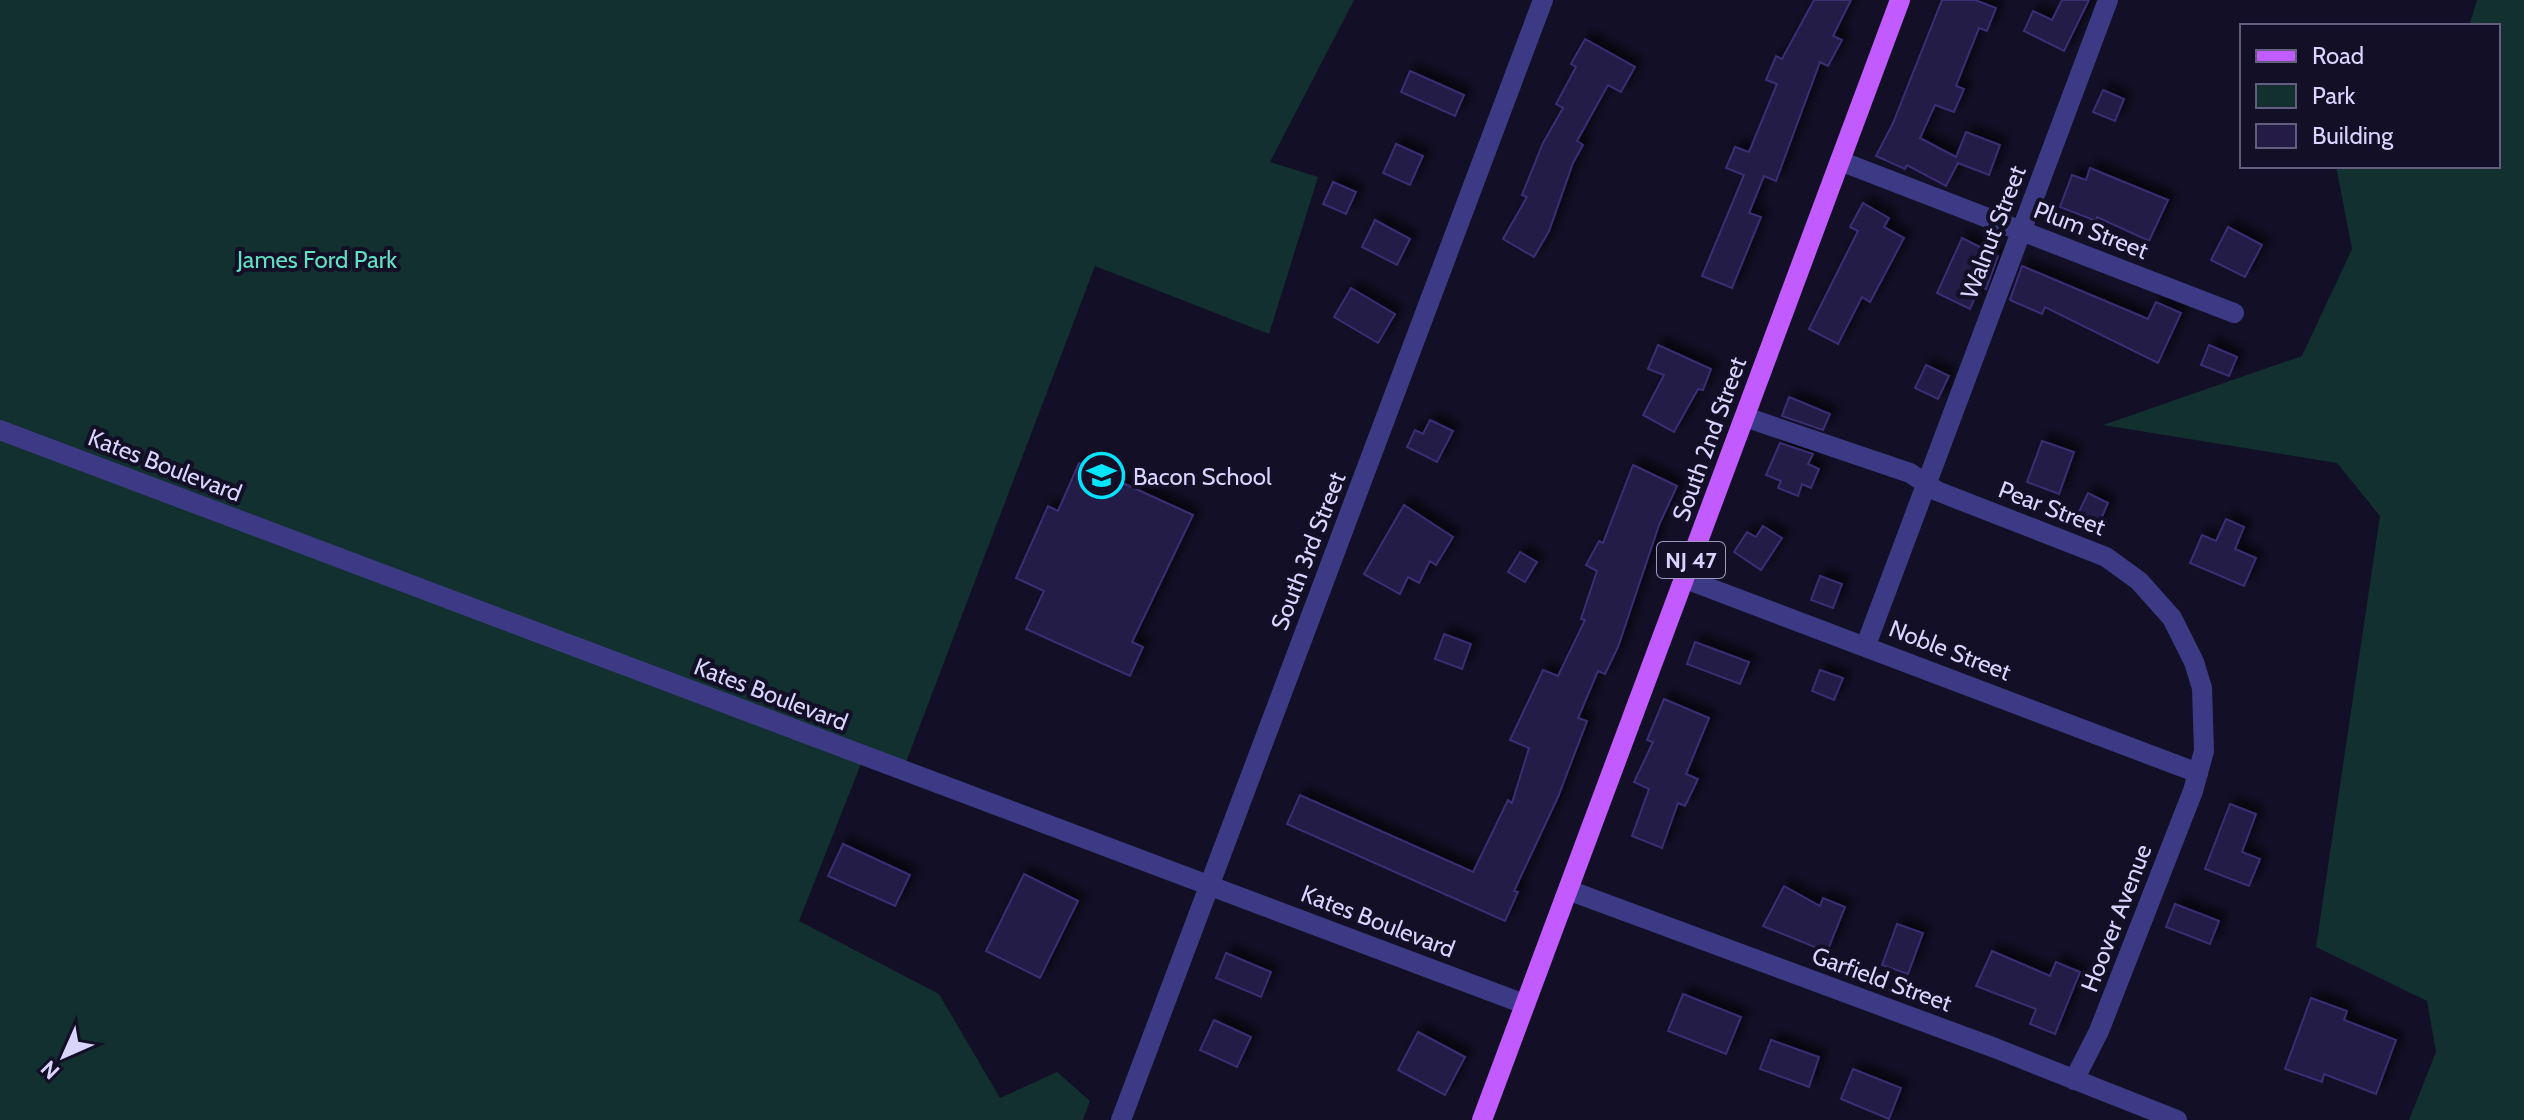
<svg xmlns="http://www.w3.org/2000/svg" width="2524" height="1120" font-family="Cabin,sans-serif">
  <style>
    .green { fill: #12302f }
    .building { fill: #241b47; stroke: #3b2d73; stroke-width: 2; filter: url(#shadow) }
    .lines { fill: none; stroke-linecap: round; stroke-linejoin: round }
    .minor { stroke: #3d3a85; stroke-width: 20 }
    .major { stroke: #c25bff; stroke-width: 20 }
    .labels { text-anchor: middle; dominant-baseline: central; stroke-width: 8; stroke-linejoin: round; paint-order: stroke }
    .shield { fill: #130f26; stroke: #9e99be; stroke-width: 2 }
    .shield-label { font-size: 22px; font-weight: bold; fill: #d9d4ff }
    .street-label { font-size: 24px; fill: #d9d4ff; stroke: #130f26 }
    .park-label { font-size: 24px; fill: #5fe0c0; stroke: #130f26 }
    .poi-label { font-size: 24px; fill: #d9d4ff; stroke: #130f26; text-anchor: start }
  </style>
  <defs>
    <filter id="shadow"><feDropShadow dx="7" dy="-7" stdDeviation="4" flood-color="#0009"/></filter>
  </defs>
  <rect width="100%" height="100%" fill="#130f26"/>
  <g class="green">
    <path d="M 0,0 L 1354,0 L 1270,162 L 1318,177 L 1269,334 L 1095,266 L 903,770 L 864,756 L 799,921 L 939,994 L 1000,1098 L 1057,1072 L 1090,1101 L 1083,1120 L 0,1120 Z"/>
    <path d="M 2477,0 L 2524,0 L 2524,1120 L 2409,1120 L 2436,1052 L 2427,1001 L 2316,947 L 2380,516 L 2337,463 L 2103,425 L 2302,356 L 2352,249 L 2336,166 L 2498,166 L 2498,26 L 2469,26 Z"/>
  </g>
  <g class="building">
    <path d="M 1814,0 L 1851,0 L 1833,36 L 1842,40 L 1828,66 L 1820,62 L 1776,181 L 1764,176 L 1749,213 L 1761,217 L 1732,288 L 1702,276 L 1744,175 L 1726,168 L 1735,147 L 1749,152 L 1777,84 L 1766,80 L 1776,56 L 1782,59 Z"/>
    <path d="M 1942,0 L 1975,0 L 1996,8 L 1987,31 L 1979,28 L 1956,86 L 1964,89 L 1954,112 L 1935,105 L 1920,138 L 1956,157 L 1966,132 L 2000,145 L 1989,175 L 1958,163 L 1946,186 L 1907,165 L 1905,169 L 1876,156 L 1893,123 Z"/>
    <path d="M 2062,0 L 2089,0 L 2064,51 L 2024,31 L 2033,11 L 2052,20 Z"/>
    <path d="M 1585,39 L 1635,67 L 1621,92 L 1608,85 L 1577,141 L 1583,145 L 1573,163 L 1549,231 L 1534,257 L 1503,239 L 1527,197 L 1522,195 L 1543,143 L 1563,108 L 1556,104 L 1576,67 L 1571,64 Z"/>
    <path d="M 1410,71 L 1464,95 L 1455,116 L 1401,92 Z"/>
    <path d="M 2103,90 L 2124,99 L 2115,121 L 2093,112 Z"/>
    <path d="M 1396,144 L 1423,156 L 1410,185 L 1383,173 Z"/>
    <path d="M 2090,168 L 2168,200 L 2149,241 L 2097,217 L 2096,221 L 2060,207 L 2072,175 L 2086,180 Z"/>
    <path d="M 1333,182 L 1356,192 L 1346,214 L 1323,204 Z"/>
    <path d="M 1863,203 L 1889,218 L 1884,227 L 1904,238 L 1870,302 L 1862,297 L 1838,344 L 1809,329 L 1858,231 L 1850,227 Z"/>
    <path d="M 1375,220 L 1410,239 L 1397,265 L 1362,247 Z"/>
    <path d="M 2228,227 L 2262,245 L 2245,277 L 2211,260 Z"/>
    <path d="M 1962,238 L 1998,256 L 1986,289 L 1980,286 L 1970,309 L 1937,293 Z"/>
    <path d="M 2022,266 L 2148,319 L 2156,302 L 2181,313 L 2158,363 L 2045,307 L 2042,314 L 2010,300 Z"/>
    <path d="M 1351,288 L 1395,314 L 1378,343 L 1334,317 Z"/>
    <path d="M 1658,345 L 1711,369 L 1703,390 L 1698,389 L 1674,432 L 1643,415 L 1664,375 L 1648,369 Z"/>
    <path d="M 2209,345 L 2237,357 L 2229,376 L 2201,365 Z"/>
    <path d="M 1926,365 L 1949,376 L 1938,399 L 1915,388 Z"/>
    <path d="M 1789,397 L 1830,414 L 1823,430 L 1782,416 Z"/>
    <path d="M 1430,420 L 1453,431 L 1437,462 L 1407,447 L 1415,430 L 1423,434 Z"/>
    <path d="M 2042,441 L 2074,452 L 2059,494 L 2027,482 Z"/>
    <path d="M 1780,443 L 1813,454 L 1808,464 L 1819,469 L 1811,488 L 1802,484 L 1798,496 L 1778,488 L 1781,481 L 1766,475 Z"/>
    <path d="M 1079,463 L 1193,515 L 1132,642 L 1143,647 L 1130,676 L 1026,629 L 1044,591 L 1016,578 L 1048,506 L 1058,511 Z"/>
    <path d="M 1633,465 L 1677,486 L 1659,525 L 1618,647 L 1605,674 L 1598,671 L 1578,718 L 1587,721 L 1558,797 L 1514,891 L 1518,892 L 1505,921 L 1287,824 L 1300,795 L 1473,872 L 1508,800 L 1512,803 L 1529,748 L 1510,740 L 1543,670 L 1558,676 L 1585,620 L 1581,619 L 1597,571 L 1586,565 L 1599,541 L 1603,543 Z"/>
    <path d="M 2088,493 L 2108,503 L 2097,528 L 2076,518 Z"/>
    <path d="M 1404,505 L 1453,537 L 1436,565 L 1430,561 L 1419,583 L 1408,577 L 1400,594 L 1364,574 Z"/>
    <path d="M 2226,519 L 2244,527 L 2235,549 L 2256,558 L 2244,586 L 2190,563 L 2202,535 L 2216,541 Z"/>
    <path d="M 1763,526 L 1782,538 L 1761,570 L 1734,552 L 1747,532 L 1756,537 Z"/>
    <path d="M 1520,552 L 1537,562 L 1525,582 L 1508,572 Z"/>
    <path d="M 1820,576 L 1842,584 L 1833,608 L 1811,600 Z"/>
    <path d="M 1444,634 L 1471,644 L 1462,669 L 1435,659 Z"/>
    <path d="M 1695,642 L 1749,662 L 1740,684 L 1687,664 Z"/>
    <path d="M 1820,670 L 1843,678 L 1834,700 L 1812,691 Z"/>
    <path d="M 1664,699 L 1709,718 L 1686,774 L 1698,779 L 1685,806 L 1678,803 L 1662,848 L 1632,836 L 1649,789 L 1634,782 L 1653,742 L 1647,740 Z"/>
    <path d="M 2230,804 L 2256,814 L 2242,852 L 2260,859 L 2249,886 L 2205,869 Z"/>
    <path d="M 843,844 L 910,875 L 895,906 L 828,876 Z"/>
    <path d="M 1024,874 L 1078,901 L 1040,978 L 986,951 Z"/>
    <path d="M 1784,886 L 1820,906 L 1823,898 L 1845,907 L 1827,952 L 1763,926 Z"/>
    <path d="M 2175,904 L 2219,921 L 2210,944 L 2166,927 Z"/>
    <path d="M 1897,924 L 1923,933 L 1908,974 L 1882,965 Z"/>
    <path d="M 1992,951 L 2050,976 L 2056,962 L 2080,972 L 2055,1034 L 2030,1024 L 2036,1009 L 1976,986 Z"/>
    <path d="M 1226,953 L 1271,972 L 1261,997 L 1216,978 Z"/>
    <path d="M 1683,994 L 1741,1017 L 1726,1054 L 1668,1031 Z"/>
    <path d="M 2311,998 L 2347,1011 L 2344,1020 L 2396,1040 L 2376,1094 L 2324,1074 L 2322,1082 L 2285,1069 Z"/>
    <path d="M 1214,1020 L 1251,1037 L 1237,1067 L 1200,1050 Z"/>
    <path d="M 1418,1032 L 1465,1057 L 1445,1095 L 1398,1070 Z"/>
    <path d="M 1771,1040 L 1819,1057 L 1809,1087 L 1760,1069 Z"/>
    <path d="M 1853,1069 L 1901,1088 L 1889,1119 L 1841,1099 Z"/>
  </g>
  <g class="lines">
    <g class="minor">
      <path d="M 1840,161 L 2234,313"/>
      <path d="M 1745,417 L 1910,473 L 1937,491 L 2106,557 L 2139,581 L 2172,618 L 2194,662 L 2202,688 L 2204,751 L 2193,791 L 2099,1031 L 2074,1080"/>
      <path d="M 0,430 L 1524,1004"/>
      <path d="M 1683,578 L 2198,773"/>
      <path d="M 1866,645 L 2108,0"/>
      <path d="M 1568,890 L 1995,1048 L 2177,1120"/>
      <path d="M 1121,1120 L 1543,0"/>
    </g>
    <path class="major" d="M 1482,1120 L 1900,0"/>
  </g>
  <defs>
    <symbol id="school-ring" viewBox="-11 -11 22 22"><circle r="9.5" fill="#130f26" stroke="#00e5ff" stroke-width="1.5"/><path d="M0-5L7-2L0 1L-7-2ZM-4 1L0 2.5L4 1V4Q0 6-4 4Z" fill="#00e5ff"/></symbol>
  </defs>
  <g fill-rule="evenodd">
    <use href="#school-ring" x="1076" y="450" width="51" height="51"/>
  </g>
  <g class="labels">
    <rect class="shield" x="1657" y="542" width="68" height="36" rx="6"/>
    <g class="shield-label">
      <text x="1691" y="560">NJ 47</text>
    </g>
    <g class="street-label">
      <text transform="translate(2091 230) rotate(21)">Plum Street</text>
      <text transform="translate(1993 232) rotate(-69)">Walnut Street</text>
      <text transform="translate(1709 439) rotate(-70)">South 2nd Street</text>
      <text transform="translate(165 465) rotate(21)">Kates Boulevard</text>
      <text transform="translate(2052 508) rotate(21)">Pear Street</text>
      <text transform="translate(1308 551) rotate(-69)">South 3rd Street</text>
      <text transform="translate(1950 650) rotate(21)">Noble Street</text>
      <text transform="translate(771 694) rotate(21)">Kates Boulevard</text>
      <text transform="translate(2116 918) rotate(-69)">Hoover Avenue</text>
      <text transform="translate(1378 921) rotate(21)">Kates Boulevard</text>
      <text transform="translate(1882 979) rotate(20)">Garfield Street</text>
    </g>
    <g class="park-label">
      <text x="317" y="259">James Ford Park</text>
    </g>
    <g class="poi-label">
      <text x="1133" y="476">Bacon School</text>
    </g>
  </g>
  <rect x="2240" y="24" width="260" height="144" fill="#130f26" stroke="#625e7d" stroke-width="2"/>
  <rect x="2256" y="50" width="40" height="12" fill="#c25bff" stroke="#625e7d" stroke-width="2"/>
  <text x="2312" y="64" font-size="24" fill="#d9d4ff">Road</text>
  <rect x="2256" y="84" width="40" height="24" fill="#12302f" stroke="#625e7d" stroke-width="2"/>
  <text x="2312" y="104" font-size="24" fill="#d9d4ff">Park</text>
  <rect x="2256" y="124" width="40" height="24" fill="#241b47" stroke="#625e7d" stroke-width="2"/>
  <text x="2312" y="144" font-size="24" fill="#d9d4ff">Building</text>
  <g transform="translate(64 1056) rotate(225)" stroke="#130f26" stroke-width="6" paint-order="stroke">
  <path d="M0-6L14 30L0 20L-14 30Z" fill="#d9d4ff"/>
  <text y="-12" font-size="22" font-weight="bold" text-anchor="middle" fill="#d9d4ff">N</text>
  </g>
</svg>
